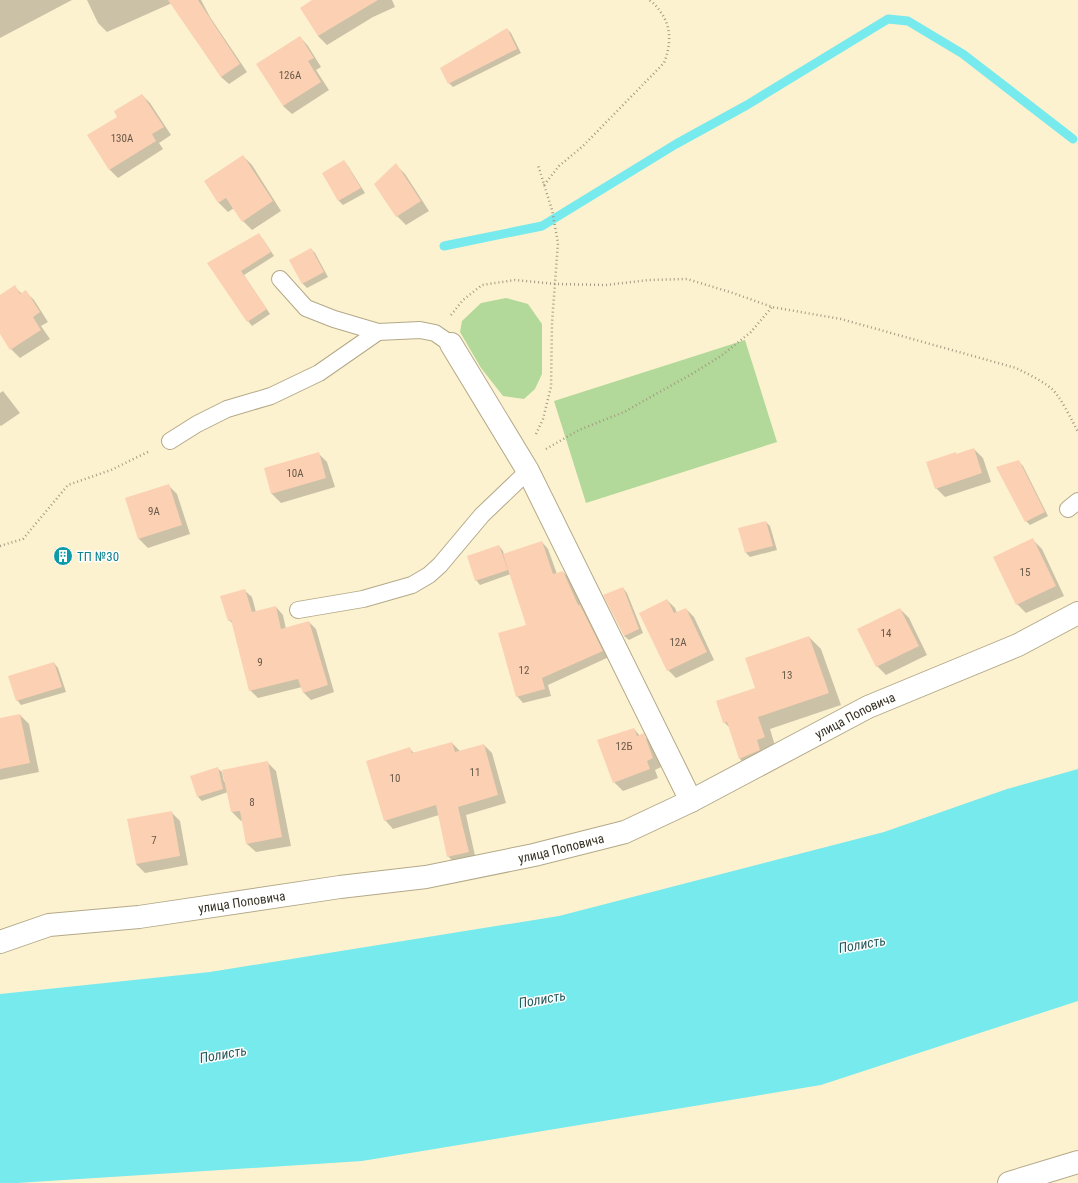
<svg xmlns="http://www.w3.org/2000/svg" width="1078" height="1183" font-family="'Roboto Condensed',sans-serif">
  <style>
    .green { fill: #b2d999 }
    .water { fill: #77eaed }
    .shadow { fill: #0003 }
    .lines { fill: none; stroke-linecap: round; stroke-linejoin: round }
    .stream { stroke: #77eaed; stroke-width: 9 }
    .building { fill: #fcd0b3 }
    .lane-casing { stroke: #b3a988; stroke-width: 18 }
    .street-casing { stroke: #b3a988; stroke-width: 24 }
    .path { stroke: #a39b82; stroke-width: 2.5; stroke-dasharray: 1 3; stroke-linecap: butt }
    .lane { stroke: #fff; stroke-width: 16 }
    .street { stroke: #fff; stroke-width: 22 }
    .labels { text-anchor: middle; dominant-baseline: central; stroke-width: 3; stroke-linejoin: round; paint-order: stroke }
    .number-label { font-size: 11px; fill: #685948 }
    .culture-label { font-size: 13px; fill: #0d838f; stroke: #fff; text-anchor: start }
    .street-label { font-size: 13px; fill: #363124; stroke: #fff }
    .water-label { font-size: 14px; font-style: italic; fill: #285b5c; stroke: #fff }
  </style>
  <rect width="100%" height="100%" fill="#fdf2d0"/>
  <g class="green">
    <path d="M 506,298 L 528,304 L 542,324 L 542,374 L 535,389 L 524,399 L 503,396 L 481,368 L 460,332 L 462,321 L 481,303 Z"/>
    <path d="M 745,340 L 777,442 L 586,503 L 554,401 Z"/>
  </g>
  <path class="water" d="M 1078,769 L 1078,1001 L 821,1085 L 362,1161 L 17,1183 L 0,1183 L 0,994 L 210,972 L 559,916 L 884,832 L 1007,789 Z"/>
  <g class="shadow">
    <path d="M 0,0 L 72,0 L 0,38 Z"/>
    <path d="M 87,0 L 201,0 L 210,17 L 247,72 L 229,84 L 221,77 L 172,3 L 107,32 L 98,23 Z"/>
    <path d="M 314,0 L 392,0 L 395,7 L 373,17 L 327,45 L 318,36 Z"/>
    <path d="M 507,29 L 511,33 L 521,53 L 453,87 L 449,83 Z"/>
    <path d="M 300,37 L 308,46 L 321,67 L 316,70 L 329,90 L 292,114 L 283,106 Z"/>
    <path d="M 142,95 L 150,103 L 171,135 L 159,143 L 163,149 L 118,178 L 110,170 L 89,136 L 119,117 Z"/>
    <path d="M 243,156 L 252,165 L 281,211 L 252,230 L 243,221 L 234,208 L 228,212 L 219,203 L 205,181 Z"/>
    <path d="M 344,161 L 348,166 L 365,193 L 343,205 L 339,201 L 323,174 Z"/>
    <path d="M 396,165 L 405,174 L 429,211 L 406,225 L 397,216 L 376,184 Z"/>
    <path d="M 259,235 L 263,239 L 274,256 L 244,275 L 270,314 L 252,326 L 248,321 L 209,263 Z"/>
    <path d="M 311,249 L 315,253 L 328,277 L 307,288 L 303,284 L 290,261 Z"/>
    <path d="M 15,287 L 22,294 L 25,291 L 34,300 L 48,322 L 41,326 L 50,339 L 20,358 L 11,349 L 0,332 L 0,296 Z"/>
    <path d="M 3,391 L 20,413 L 1,426 L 0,425 L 0,393 Z"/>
    <path d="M 974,449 L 983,458 L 991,482 L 945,497 L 936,488 L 955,453 L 957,455 Z"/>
    <path d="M 318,453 L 327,462 L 335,487 L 281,503 L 272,494 L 265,469 Z"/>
    <path d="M 1019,462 L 1023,466 L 1048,516 L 1030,525 L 1026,521 Z"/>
    <path d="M 168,485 L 177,494 L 190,534 L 148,548 L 139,539 L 126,498 Z"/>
    <path d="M 766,522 L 770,526 L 777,550 L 750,557 L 746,553 Z"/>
    <path d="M 1033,540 L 1042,549 L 1064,596 L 1026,613 L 1017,604 Z"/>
    <path d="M 542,542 L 548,549 L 557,574 L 563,572 L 570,579 L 583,608 L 587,612 L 609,657 L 548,685 L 551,696 L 523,703 L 517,696 L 528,626 L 511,574 L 480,585 L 476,580 L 499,546 L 503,551 L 504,555 Z"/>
    <path d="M 623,588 L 627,593 L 643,633 L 629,640 L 624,636 Z"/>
    <path d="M 244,590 L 252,597 L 256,612 L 276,607 L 283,615 L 286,629 L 309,622 L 316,629 L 334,692 L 311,700 L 304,693 L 302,687 L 258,698 L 250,690 L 233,624 L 229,620 Z"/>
    <path d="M 667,600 L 675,608 L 677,613 L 686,609 L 694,617 L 714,660 L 676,678 L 668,670 Z"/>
    <path d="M 900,609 L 909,618 L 927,655 L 886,675 L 877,666 Z"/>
    <path d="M 809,637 L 821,649 L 841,705 L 770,729 L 776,749 L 752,771 L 740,759 L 730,728 L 724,722 Z"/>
    <path d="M 54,663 L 58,668 L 66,692 L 21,705 L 17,700 Z"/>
    <path d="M 20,715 L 29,724 L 39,772 L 0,780 L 0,719 Z"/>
    <path d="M 634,729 L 640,736 L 643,735 L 652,744 L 661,767 L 655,770 L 658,778 L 623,791 L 614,782 Z"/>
    <path d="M 452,743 L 461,752 L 484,745 L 492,753 L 506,803 L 466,815 L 476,860 L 456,865 L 448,856 L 439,815 L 393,829 L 385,820 L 410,749 L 414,753 Z"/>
    <path d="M 267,762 L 276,771 L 291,846 L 256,852 L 247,844 L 243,820 L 241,821 L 232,812 L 228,792 L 202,801 L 198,797 L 217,768 L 222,772 L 224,782 Z"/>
    <path d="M 171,812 L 180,821 L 188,865 L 145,873 L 136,864 Z"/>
  </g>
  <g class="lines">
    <path class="stream" d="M 444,246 L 542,226 L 676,144 L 747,105 L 888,19 L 908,21 L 963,54 L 1073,139"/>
  </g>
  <g class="building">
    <path d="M 168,0 L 198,0 L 240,64 L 221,77 Z"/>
    <path d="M 312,0 L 378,0 L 318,36 L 300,8 Z"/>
    <path d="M 507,28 L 517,49 L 448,84 L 440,68 Z"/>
    <path d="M 300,36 L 314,58 L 308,61 L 321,82 L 283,106 L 256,64 Z"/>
    <path d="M 142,94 L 164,127 L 152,134 L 156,141 L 109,170 L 87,135 L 117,117 L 114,111 Z"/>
    <path d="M 243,155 L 273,201 L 242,222 L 226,198 L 218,203 L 204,181 Z"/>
    <path d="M 344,160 L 361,188 L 338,201 L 322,173 Z"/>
    <path d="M 396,163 L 421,201 L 396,217 L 374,184 Z"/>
    <path d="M 259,233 L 271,252 L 241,271 L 267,309 L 247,322 L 207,263 Z"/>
    <path d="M 311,248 L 324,272 L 302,284 L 289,260 Z"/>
    <path d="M 15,285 L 20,294 L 26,290 L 40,312 L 33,317 L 41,330 L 10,350 L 0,334 L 0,295 Z"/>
    <path d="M 974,448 L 982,473 L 935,489 L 926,462 L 956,452 L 956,454 Z"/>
    <path d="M 319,452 L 326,478 L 271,494 L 264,468 Z"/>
    <path d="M 1019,460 L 1045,512 L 1025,522 L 996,467 Z"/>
    <path d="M 169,484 L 182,525 L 138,539 L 125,498 Z"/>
    <path d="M 766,521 L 773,546 L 745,553 L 738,528 Z"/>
    <path d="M 1033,538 L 1056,586 L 1016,605 L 993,557 Z"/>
    <path d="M 542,541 L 553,574 L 563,571 L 578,605 L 580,605 L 603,651 L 542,678 L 545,689 L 516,697 L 498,633 L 526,625 L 503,554 Z"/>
    <path d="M 499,545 L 508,570 L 475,581 L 467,556 Z"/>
    <path d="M 623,587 L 639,629 L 624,636 L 603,595 Z"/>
    <path d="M 245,589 L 252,612 L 276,606 L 281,629 L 309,621 L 328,685 L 303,693 L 298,679 L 249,691 L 231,620 L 228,621 L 220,596 Z"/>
    <path d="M 667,599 L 674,613 L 686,608 L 707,652 L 667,671 L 639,613 Z"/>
    <path d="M 900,608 L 919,646 L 876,667 L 857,629 Z"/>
    <path d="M 809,636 L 829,693 L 758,717 L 765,737 L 757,740 L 760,750 L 739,759 L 727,722 L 723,723 L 716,701 L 755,688 L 745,658 Z"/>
    <path d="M 54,662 L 62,687 L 16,701 L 8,676 Z"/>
    <path d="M 20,714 L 30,763 L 0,769 L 0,718 Z"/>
    <path d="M 634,728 L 637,736 L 644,733 L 653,758 L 647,761 L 650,769 L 613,783 L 597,740 Z"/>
    <path d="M 452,742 L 455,752 L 484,744 L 498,795 L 458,807 L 469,852 L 447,857 L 436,805 L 384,821 L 366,761 L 410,747 L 412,753 Z"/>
    <path d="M 268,761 L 282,837 L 246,844 L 240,811 L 231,812 L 222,770 Z"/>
    <path d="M 218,767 L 223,789 L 197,797 L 190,776 Z"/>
    <path d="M 172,811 L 180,856 L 136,864 L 127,819 Z"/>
  </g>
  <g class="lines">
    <defs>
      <g id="lane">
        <path d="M 280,279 L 306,308 L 334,319 L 378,332"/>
        <path d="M 170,441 L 197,424 L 227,409 L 271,396 L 319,373 L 378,332 L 420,330 L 435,333 L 451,344"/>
        <path d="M 1068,509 L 1078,501"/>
        <path d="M 298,610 L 363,599 L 412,585 L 429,575 L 440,565 L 482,515 L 528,471"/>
      </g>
      <g id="street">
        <path d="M 451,344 L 528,471 L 691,801"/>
        <path id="s1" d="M 0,942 L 49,925 L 139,917 L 340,887 L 426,877 L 534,855 L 625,832 L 691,801 L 868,707 L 1018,645 L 1078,613"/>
        <path d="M 1009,1183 L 1078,1162"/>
      </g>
    </defs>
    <use href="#lane" class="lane-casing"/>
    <use href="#street" class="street-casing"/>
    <g class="path">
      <path d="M 544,185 L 559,166 L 583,146 L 664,63 C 671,45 672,27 660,11 C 657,7 654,3 649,0"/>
      <path d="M 451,315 L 463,300 L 482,285 L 515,280 L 556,284 L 606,285 L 649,280 L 687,279 L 733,293 L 772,307 L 841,319 L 1016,368 C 1028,374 1041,380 1052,389 C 1060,396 1073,422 1078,432"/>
      <path d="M 536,434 L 543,419 L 551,387 L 552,323 L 558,243 L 552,210 L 538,165"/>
      <path d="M 546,449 L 579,430 L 624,412 L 690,375 L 721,356 L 751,332 L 772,307"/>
      <path d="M 0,546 L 23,539 L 68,485 L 111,470 L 150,451"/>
    </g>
    <use href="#lane" class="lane"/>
    <use href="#street" class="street"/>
  </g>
  <defs>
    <symbol id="building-disc" viewBox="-11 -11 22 22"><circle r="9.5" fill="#0f9aa8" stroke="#fff"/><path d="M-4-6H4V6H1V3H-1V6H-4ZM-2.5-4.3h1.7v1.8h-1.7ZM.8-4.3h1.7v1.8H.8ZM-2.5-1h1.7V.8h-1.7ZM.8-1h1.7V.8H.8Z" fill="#fff"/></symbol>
  </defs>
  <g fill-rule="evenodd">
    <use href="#building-disc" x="52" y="545" width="22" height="22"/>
  </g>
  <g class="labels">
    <g class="number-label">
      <text x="290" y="75">126А</text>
      <text x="122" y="138">130А</text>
      <text x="295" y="473">10А</text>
      <text x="154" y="511">9А</text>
      <text x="1025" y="572">15</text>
      <text x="886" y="633">14</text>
      <text x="678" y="642">12А</text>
      <text x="260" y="662">9</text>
      <text x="524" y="670">12</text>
      <text x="787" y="675">13</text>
      <text x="624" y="746">12Б</text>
      <text x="475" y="772">11</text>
      <text x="395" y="778">10</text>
      <text x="252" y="802">8</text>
      <text x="154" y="840">7</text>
    </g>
    <g class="culture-label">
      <text x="77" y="556">ТП №30</text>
    </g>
    <g class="street-label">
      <text stroke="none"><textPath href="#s1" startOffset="894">улица Поповича</textPath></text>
      <text stroke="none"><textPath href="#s1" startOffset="570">улица Поповича</textPath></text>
      <text stroke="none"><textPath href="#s1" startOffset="246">улица Поповича</textPath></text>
    </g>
    <g class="water-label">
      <text transform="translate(862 944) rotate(-10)">Полисть</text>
      <text transform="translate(542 999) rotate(-10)">Полисть</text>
      <text transform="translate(223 1054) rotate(-10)">Полисть</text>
    </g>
  </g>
</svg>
